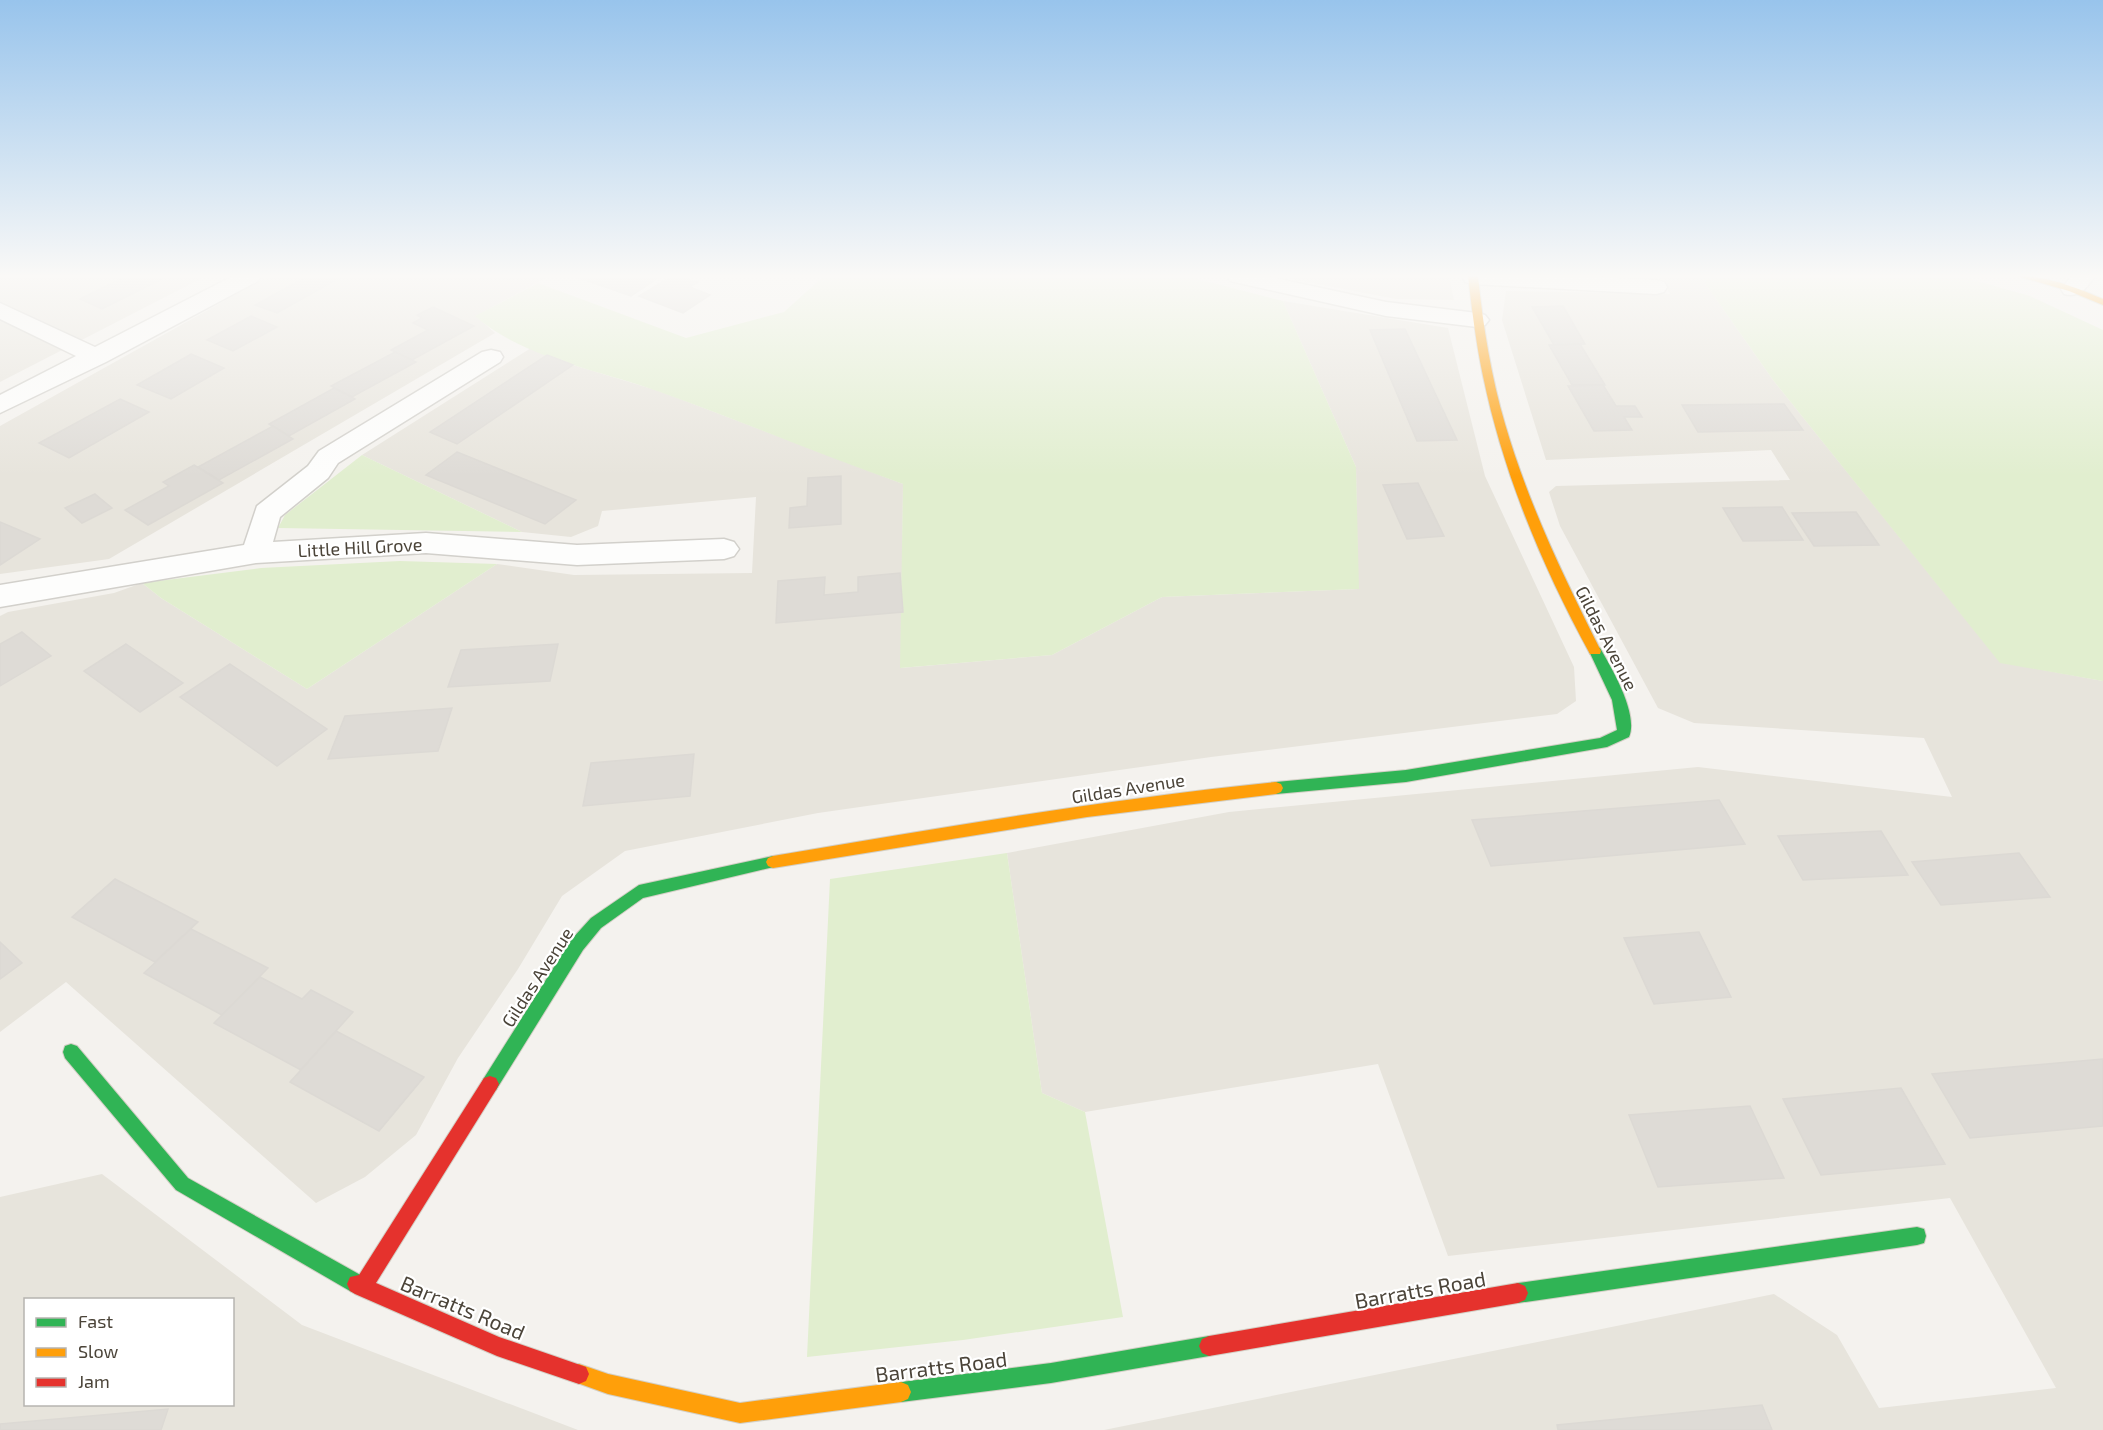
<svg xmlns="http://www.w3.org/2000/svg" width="2103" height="1430" font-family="'Exo 2',sans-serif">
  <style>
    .residential { fill: #e7e4dc; fill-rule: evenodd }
    .green { fill: #e1eecf }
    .building { fill: #dedbd6; stroke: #dcd9d4; stroke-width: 1.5 }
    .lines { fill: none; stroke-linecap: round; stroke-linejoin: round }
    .street-casing { stroke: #d2d0cb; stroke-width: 3 }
    .fast-casing { stroke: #d3cfc5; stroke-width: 2 }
    .slow-casing { stroke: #d3cfc5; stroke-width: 2 }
    .jam-casing { stroke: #d3cfc5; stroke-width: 2 }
    .street { fill: #fdfdfc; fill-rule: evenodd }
    .fast { fill: #30b455; fill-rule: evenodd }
    .slow { fill: #ff9f0a; fill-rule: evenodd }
    .jam { fill: #e5322d; fill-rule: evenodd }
    .labels { text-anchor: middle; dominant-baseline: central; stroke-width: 4.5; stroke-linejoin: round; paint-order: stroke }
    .street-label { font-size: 18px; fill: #4b4439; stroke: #fff }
    .near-street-label { font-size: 21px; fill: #4b4439; stroke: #fff }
  </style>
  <rect width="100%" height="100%" fill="#f4f2ee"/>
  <g class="residential">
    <path d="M 0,276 L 206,276 L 0,382 Z"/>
    <path d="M 269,276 L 549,276 L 476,316 L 495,333 L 109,559 L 0,574 L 0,426 Z"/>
    <path d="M 1276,276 L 1449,276 L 1454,300 L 1396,299 Z"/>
    <path d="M 1616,276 L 1700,276 L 1773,380 L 2000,662 L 2103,681 L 2103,1430 L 1104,1430 L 1774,1294 L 1837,1335 L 1879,1408 L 2056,1388 L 1950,1198 L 1448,1256 L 1378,1064 L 1085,1112 L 1042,1093 L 1007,853 L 1229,812 L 1698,767 L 1952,797 L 1924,738 L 1694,723 L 1658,708 L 1560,526 L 1549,492 L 1556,486 L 1790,480 L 1771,450 L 1546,460 L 1502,320 L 1506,291 L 1670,294 L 1662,278 Z"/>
    <path d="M 1283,301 L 1448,328 L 1485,476 L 1574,667 L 1576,701 L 1557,714 L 1211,757 L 818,813 L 625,851 L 562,896 L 518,969 L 458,1058 L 416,1135 L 365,1177 L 316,1203 L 66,982 L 0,1032 L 0,616 L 8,612 L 114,593 L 142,583 L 161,598 L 307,689 L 497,564 L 574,575 L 752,573 L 756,497 L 602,511 L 598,526 L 571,537 L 522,532 L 362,455 L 531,348 L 573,365 L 659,391 L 903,484 L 901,668 L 1052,655 L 1162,597 L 1358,589 L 1356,467 Z"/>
    <path d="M 102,1174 L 302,1325 L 578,1430 L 0,1430 L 0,1197 ZM 26,1300 L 232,1300 L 232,1404 L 26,1404 Z"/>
  </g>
  <g class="green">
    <path d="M 824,276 L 1186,276 L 1283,301 L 1356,467 L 1359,589 L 1162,597 L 1052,655 L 900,668 L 903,484 C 821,455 741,421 660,392 C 598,369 526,360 475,316 L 538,283 L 686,338 L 784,312 Z"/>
    <path d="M 1700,276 L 1959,276 L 2030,296 L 2103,330 L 2103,681 L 2000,663 L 1773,380 Z"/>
    <path d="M 362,455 L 522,532 L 278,528 L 285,515 Z"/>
    <path d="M 400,561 L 497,564 L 307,689 L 161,598 L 142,583 L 261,568 Z"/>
    <path d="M 1007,853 L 1042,1093 L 1085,1112 L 1123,1317 L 963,1340 L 807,1357 L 830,879 Z"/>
  </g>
  <g class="building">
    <path d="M 126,276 L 168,276 L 102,309 L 80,299 Z"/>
    <path d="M 308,276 L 343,276 L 277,313 L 255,305 Z"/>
    <path d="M 582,276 L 651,276 L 658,278 L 631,296 L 579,278 Z"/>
    <path d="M 672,276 L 692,276 L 688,279 L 698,282 L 690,287 L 710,295 L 683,313 L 639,296 Z"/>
    <path d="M 1563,306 L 1585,344 L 1554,345 L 1532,307 Z"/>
    <path d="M 433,307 L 474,326 L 412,360 L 391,350 L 428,330 L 413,323 L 422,318 L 417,315 Z"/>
    <path d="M 251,316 L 277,327 L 233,351 L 207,340 Z"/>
    <path d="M 1405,329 L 1457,440 L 1417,441 L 1370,330 Z"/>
    <path d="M 1580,344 L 1605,385 L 1572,385 L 1549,345 Z"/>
    <path d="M 395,352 L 416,362 L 352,397 L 331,386 Z"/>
    <path d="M 191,354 L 224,368 L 171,399 L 137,385 Z"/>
    <path d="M 547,355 L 573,365 L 457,444 L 430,432 Z"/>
    <path d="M 1603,385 L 1616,406 L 1635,406 L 1642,417 L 1624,417 L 1632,430 L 1594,431 L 1568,386 Z"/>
    <path d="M 334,388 L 355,399 L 289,436 L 269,424 Z"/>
    <path d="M 120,399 L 149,412 L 69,458 L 39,443 Z"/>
    <path d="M 1784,404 L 1803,430 L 1698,432 L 1682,405 Z"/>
    <path d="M 273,426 L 293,439 L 219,480 L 198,467 Z"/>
    <path d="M 457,452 L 576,500 L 545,524 L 426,475 Z"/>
    <path d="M 194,465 L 223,483 L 148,525 L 125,510 L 169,486 L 163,482 Z"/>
    <path d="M 841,476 L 841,524 L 789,528 L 790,508 L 807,506 L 808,478 Z"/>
    <path d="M 1418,483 L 1444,536 L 1407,539 L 1383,485 Z"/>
    <path d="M 95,494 L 112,508 L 82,523 L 65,508 Z"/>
    <path d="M 1782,507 L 1803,540 L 1743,541 L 1723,508 Z"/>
    <path d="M 1856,512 L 1879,545 L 1814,546 L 1792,513 Z"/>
    <path d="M 0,522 L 40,539 L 0,565 Z"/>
    <path d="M 900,573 L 903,612 L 776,623 L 778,581 L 825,577 L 824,595 L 858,592 L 858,577 Z"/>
    <path d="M 22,632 L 51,656 L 0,686 L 0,644 Z"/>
    <path d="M 126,644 L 183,683 L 140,712 L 84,671 Z"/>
    <path d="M 558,644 L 550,681 L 448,687 L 461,650 Z"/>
    <path d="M 230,664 L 327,729 L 277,766 L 180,697 Z"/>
    <path d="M 452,708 L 438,751 L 328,759 L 345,716 Z"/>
    <path d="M 694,754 L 690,796 L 583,806 L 591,763 Z"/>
    <path d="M 1719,800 L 1745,844 L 1491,866 L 1472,820 Z"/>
    <path d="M 1881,831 L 1908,875 L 1803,880 L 1778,836 Z"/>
    <path d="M 2019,853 L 2050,897 L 1941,905 L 1912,862 Z"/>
    <path d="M 115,879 L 198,922 L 155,962 L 72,917 Z"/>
    <path d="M 191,929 L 268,968 L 222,1015 L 144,973 Z"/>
    <path d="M 1699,932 L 1731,997 L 1654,1004 L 1624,938 Z"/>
    <path d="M 0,942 L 22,963 L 0,979 Z"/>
    <path d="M 260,977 L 302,999 L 311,990 L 353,1012 L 301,1070 L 214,1023 Z"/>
    <path d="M 336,1031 L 424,1077 L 379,1131 L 290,1082 Z"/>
    <path d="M 2103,1059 L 2103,1126 L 1970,1138 L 1932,1074 Z"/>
    <path d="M 1901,1088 L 1945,1164 L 1821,1175 L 1783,1099 Z"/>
    <path d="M 1750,1106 L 1784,1178 L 1658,1187 L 1629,1115 Z"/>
    <path d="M 1762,1405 L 1772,1430 L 1558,1430 L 1557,1425 Z"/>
    <path d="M 168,1409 L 161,1430 L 0,1430 L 0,1424 Z"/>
  </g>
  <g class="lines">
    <defs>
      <g id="street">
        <path d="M 233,276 L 261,276 L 258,281 L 106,362 L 0,413 L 0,395 L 76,356 L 0,319 L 0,303 L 95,347 Z"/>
        <path d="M 1227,276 L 1265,276 L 1386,302 L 1477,313 L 1485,315 L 1489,320 L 1485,325 L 1477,327 L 1386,316 L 1230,281 Z"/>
        <path d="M 1462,276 L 1579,276 L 1656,280 L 1664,282 L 1667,287 L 1664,292 L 1656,294 L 1473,284 L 1465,282 Z"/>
        <path d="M 2072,276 L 2095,276 C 2087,288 2079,298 2064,294 L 2061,289 Z"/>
        <path d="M 491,350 L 500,352 L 503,357 L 500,362 L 338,463 L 328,478 L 280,517 L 273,542 L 426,533 L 577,545 L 724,539 L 734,542 L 739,549 L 734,556 L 724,559 L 577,565 L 426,553 L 256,563 L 0,607 L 0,585 L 244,545 L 257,506 L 308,466 L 319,451 L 482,352 Z"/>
      </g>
      <g id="fast">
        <path d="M 1595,646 L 1600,648 C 1611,667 1639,714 1629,737 L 1607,747 L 1406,782 L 1276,794 L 1271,792 L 1269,788 L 1271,784 L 1276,782 L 1406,770 L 1600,738 L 1617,730 L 1612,700 L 1589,651 Z"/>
        <path d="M 773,856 L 778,858 L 780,862 L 778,866 L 643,898 L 601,928 L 583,950 L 496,1090 L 490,1092 L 484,1090 L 481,1084 L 484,1078 L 571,940 L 591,918 L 639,885 Z"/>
        <path d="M 71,1044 L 77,1046 L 188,1178 L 364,1277 L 367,1284 L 364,1291 L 357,1294 L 350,1291 L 176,1190 L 65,1058 L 63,1052 L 65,1046 Z"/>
        <path d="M 1917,1227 L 1924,1229 L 1926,1236 L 1924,1243 L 1917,1245 L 1518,1303 L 1511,1300 L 1508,1293 L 1511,1286 L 1518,1283 Z"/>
        <path d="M 1209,1336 L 1216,1339 L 1219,1346 L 1216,1353 L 1209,1356 L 1051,1383 L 901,1402 L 894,1399 L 891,1392 L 894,1385 L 901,1382 L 1051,1363 Z"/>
      </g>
      <g id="slow">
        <path d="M 1468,276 L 1478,276 C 1483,326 1491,376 1505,424 C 1528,503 1564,578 1601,651 L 1600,654 L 1590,654 C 1543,568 1503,473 1483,376 C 1476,343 1472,310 1468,276 Z"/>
        <path d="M 2017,276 C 2047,276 2076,287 2103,299 L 2103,305 L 2069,291 Z"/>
        <path d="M 1276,782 L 1281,784 L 1283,788 L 1281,792 L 1276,794 L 1087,817 L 773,868 L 768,866 L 766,862 L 768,858 L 773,856 C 940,828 1107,799 1276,782 Z"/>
        <path d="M 579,1364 L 608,1374 L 740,1403 L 901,1382 L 908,1385 L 911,1392 L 908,1399 L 901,1402 L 740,1423 L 608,1394 L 572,1381 L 569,1374 L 572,1367 Z"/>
      </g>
      <g id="jam">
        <path d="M 490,1076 L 496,1078 L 499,1084 L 496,1090 L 376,1283 L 499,1337 L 586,1367 L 589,1374 L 586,1381 L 579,1384 L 497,1356 L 355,1294 L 350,1291 L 347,1284 L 350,1277 L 359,1275 L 484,1078 Z"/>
        <path d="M 1518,1283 L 1525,1286 L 1528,1293 L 1525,1300 L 1518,1303 L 1209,1356 L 1202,1353 L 1199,1346 L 1202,1339 L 1209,1336 Z"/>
      </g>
    </defs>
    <use href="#street" class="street-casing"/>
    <use href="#fast" class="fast-casing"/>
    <use href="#slow" class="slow-casing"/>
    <use href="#jam" class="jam-casing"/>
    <use href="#street" class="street"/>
    <use href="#fast" class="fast"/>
    <use href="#slow" class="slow"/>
    <use href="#jam" class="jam"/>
  </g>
  <linearGradient id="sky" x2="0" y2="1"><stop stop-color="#98c4ec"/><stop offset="0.58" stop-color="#faf9f7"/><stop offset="1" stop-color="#faf9f7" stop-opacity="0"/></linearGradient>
  <rect width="2103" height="476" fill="url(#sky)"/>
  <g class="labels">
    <g class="street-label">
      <text transform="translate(360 547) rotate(-3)">Little Hill Grove</text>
      <text transform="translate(1607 638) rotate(63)">Gildas Avenue</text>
      <text transform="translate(1128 788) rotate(-9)">Gildas Avenue</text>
      <text transform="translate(537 977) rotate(-57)">Gildas Avenue</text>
    </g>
    <g class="near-street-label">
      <text transform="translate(1420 1289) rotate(-10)">Barratts Road</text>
      <text transform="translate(463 1307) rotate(23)">Barratts Road</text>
      <text transform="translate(941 1366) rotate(-7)">Barratts Road</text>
    </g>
  </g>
  <rect x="24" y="1298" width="210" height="108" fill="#ffffff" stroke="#b7b4b0" stroke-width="1.5"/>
  <rect x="36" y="1318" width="30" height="9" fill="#30b455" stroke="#b7b4b0" stroke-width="1.5"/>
  <text x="78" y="1328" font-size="18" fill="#4b4439">Fast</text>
  <rect x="36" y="1348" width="30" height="9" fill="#ff9f0a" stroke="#b7b4b0" stroke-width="1.5"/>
  <text x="78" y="1358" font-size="18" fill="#4b4439">Slow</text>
  <rect x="36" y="1378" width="30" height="9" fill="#e5322d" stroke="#b7b4b0" stroke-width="1.5"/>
  <text x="78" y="1388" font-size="18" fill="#4b4439">Jam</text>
</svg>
